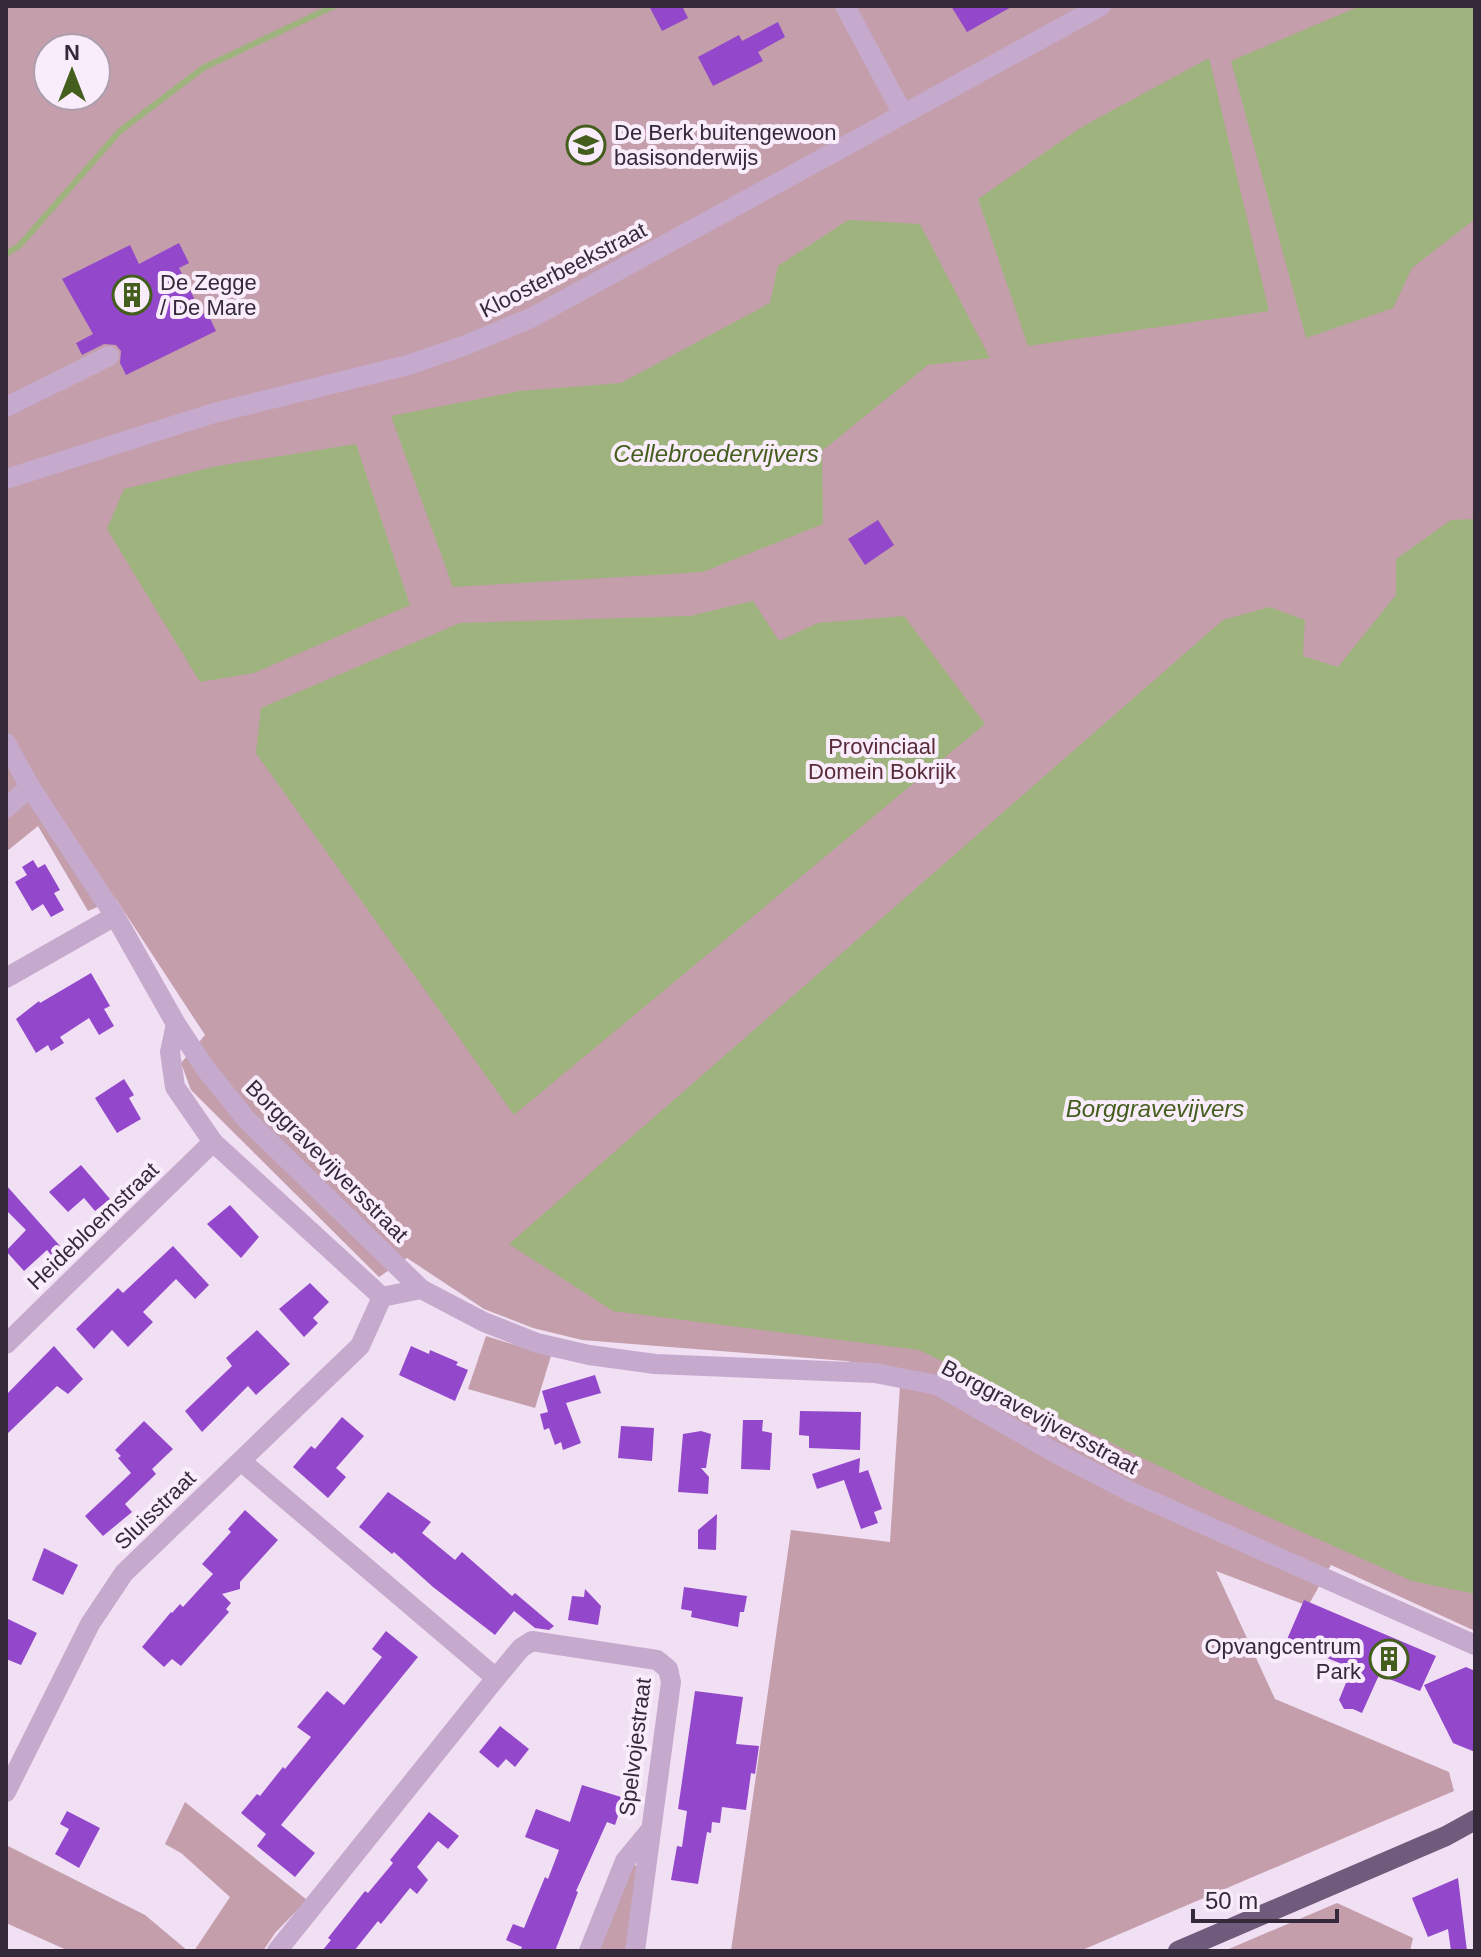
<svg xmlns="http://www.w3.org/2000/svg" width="1481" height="1957" font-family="Arial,sans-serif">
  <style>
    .green { fill: #c49eab; fill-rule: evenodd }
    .water { fill: #9eb37d }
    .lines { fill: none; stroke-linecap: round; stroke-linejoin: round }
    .stream { stroke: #9eb37d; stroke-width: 6 }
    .building { fill: #9347cb }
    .minor { stroke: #c6aacd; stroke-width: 20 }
    .major { stroke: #715b7d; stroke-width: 20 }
    .labels { text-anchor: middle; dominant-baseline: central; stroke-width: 8; stroke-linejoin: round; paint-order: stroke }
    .poi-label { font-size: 22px; fill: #352a3a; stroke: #f9ecfb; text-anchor: start }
    .street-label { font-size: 22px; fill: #352a3a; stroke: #f9ecfb }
    .park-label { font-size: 22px; fill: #5a2c3a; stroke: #f9ecfb }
    .water-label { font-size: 24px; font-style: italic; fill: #445e1d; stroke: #f9ecfb }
  </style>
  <rect width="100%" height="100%" fill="#f1dff4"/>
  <g class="green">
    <path d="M 6,6 L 1475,6 L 1475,1631 L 1331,1565 L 1308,1606 L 1216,1571 L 1275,1699 L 1449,1772 L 1454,1791 L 1080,1951 L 731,1951 L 791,1530 L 890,1542 L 901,1370 L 846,1361 L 582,1340 L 533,1328 L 484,1309 L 407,1258 L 379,1277 L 191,1090 L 181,1063 L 205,1035 L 116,899 L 88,911 L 38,826 L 6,852 ZM 48,48 L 96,48 L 96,96 L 48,96 Z"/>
    <path d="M 486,1336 L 551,1356 L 535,1408 L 468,1389 Z"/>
    <path d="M 185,1802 L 307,1900 L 275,1933 L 263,1951 L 194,1951 L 230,1897 L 181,1853 L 165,1844 Z"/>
    <path d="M 6,1845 L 145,1915 L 188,1951 L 69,1951 L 6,1923 Z"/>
    <path d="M 634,1865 L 639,1866 L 630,1951 L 594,1951 Z"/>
    <path d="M 1337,1903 L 1413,1938 L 1410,1951 L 1224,1951 Z"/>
  </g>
  <g class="water">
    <path d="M 1360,6 L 1475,6 L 1475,219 L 1412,268 L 1393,308 L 1306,338 L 1231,61 Z"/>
    <path d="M 1209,58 L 1269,311 L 1028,346 L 978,199 L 1080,128 Z"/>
    <path d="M 848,220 L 920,224 L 990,358 L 928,365 L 822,451 L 823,524 L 703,572 L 453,587 L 391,416 L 520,391 L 621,383 L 770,303 L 778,266 Z"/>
    <path d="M 356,444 L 410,605 L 254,673 L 200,682 L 107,529 L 124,489 L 217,466 Z"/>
    <path d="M 1475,519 L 1475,1594 L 1412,1581 L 1217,1494 L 919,1350 L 613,1311 L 509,1244 L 1223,620 L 1269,607 L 1305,620 L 1303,656 L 1338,667 L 1396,595 L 1396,559 L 1451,520 Z"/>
    <path d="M 753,601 L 779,641 L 818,623 L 904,616 L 985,724 L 514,1115 L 256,753 L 261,708 L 460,623 L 690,616 Z"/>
  </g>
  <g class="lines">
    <path class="stream" d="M 6,254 L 19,246 L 120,131 L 203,68 L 334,6"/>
  </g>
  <g class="building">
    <path d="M 649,6 L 682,6 L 688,18 L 662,31 Z"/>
    <path d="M 951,6 L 1013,6 L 967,32 Z"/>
    <path d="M 778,22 L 785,37 L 758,52 L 763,61 L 713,86 L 698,57 L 739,35 L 742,41 Z"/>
    <path d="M 179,243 L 189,263 L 179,268 L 202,314 L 207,312 L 216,331 L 126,375 L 120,363 L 121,351 L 116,345 L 104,344 L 82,355 L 76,343 L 93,334 L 62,279 L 130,245 L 139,264 Z"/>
    <path d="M 878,520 L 894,545 L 865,565 L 848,539 Z"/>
    <path d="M 33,860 L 38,868 L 45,864 L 60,890 L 54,893 L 64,910 L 51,917 L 43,904 L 32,911 L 15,882 L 27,875 L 22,867 Z"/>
    <path d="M 91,973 L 110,1006 L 104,1009 L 114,1026 L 99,1035 L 89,1018 L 60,1037 L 64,1043 L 51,1051 L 48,1045 L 36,1053 L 16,1019 L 39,1001 L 40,1003 Z"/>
    <path d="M 124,1079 L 134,1095 L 129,1098 L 141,1119 L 117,1133 L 95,1098 Z"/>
    <path d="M 81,1165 L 110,1199 L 95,1211 L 84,1198 L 68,1212 L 49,1192 Z"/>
    <path d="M 6,1185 L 60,1246 L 51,1255 L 47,1250 L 24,1271 L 6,1251 L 26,1230 L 6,1210 Z"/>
    <path d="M 230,1205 L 259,1237 L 241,1258 L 207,1224 Z"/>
    <path d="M 173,1246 L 209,1285 L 195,1299 L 176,1279 L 143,1312 L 153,1322 L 128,1347 L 112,1330 L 94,1349 L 76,1329 L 118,1288 L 123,1293 Z"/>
    <path d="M 310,1283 L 329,1302 L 313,1318 L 318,1323 L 304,1337 L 279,1309 Z"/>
    <path d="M 257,1330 L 290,1364 L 256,1395 L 248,1386 L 202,1432 L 185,1411 L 232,1366 L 226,1358 Z"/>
    <path d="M 54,1346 L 83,1379 L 68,1394 L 57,1386 L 6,1435 L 6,1395 Z"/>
    <path d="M 411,1346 L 429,1354 L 430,1350 L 458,1362 L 456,1365 L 468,1370 L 455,1401 L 399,1375 Z"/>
    <path d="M 595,1375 L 601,1393 L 566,1403 L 581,1443 L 563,1450 L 561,1442 L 555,1445 L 549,1428 L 544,1430 L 540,1414 L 548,1412 L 542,1391 Z"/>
    <path d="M 800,1411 L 861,1412 L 860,1450 L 809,1448 L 809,1436 L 799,1435 Z"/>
    <path d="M 342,1417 L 364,1436 L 336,1468 L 346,1477 L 328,1498 L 293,1467 L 311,1446 L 315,1449 Z"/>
    <path d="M 743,1420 L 763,1420 L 762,1431 L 772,1433 L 770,1470 L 741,1469 Z"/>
    <path d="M 144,1421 L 173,1449 L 152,1469 L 156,1474 L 125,1504 L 132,1512 L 103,1536 L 85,1516 L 131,1473 L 118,1458 L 121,1456 L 115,1450 Z"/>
    <path d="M 621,1426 L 654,1428 L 652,1461 L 618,1458 Z"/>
    <path d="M 701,1431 L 711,1434 L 706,1468 L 701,1468 L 709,1477 L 708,1494 L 678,1492 L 683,1434 Z"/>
    <path d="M 860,1458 L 859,1473 L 868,1470 L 882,1509 L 874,1512 L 878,1523 L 861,1529 L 844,1480 L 817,1489 L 812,1474 Z"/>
    <path d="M 388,1492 L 431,1522 L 422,1533 L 455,1560 L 462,1552 L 512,1596 L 515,1593 L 554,1626 L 549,1630 L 535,1628 L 514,1611 L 495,1635 L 433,1587 L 394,1552 L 392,1554 L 359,1527 Z"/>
    <path d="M 245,1510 L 278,1540 L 240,1582 L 240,1589 L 222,1594 L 231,1603 L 226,1609 L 229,1612 L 181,1666 L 172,1659 L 164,1667 L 142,1647 L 171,1612 L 172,1613 L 180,1604 L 183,1607 L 213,1574 L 202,1564 L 231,1532 L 228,1529 Z"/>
    <path d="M 717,1514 L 716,1550 L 698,1549 L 698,1530 Z"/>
    <path d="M 44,1548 L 78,1565 L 63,1595 L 32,1580 Z"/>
    <path d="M 684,1587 L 747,1596 L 744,1612 L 740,1612 L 738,1627 L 691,1617 L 692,1611 L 681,1609 Z"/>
    <path d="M 585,1589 L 601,1606 L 598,1625 L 568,1620 L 572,1596 L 584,1597 Z"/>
    <path d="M 1304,1600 L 1436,1656 L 1420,1691 L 1379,1675 L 1362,1713 L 1353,1709 L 1344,1709 L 1339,1700 L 1352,1668 L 1302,1648 L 1301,1651 L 1285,1644 Z"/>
    <path d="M 6,1618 L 37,1633 L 21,1665 L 6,1659 Z"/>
    <path d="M 386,1631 L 418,1657 L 281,1825 L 315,1853 L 295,1877 L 257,1846 L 266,1834 L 241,1813 L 257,1794 L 260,1796 L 283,1767 L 285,1769 L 311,1737 L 297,1727 L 327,1691 L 344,1705 L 382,1657 L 372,1649 Z"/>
    <path d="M 1466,1667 L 1475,1671 L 1475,1752 L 1453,1743 L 1424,1685 Z"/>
    <path d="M 695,1691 L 743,1697 L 736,1744 L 759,1746 L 755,1774 L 751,1773 L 746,1810 L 722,1807 L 720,1823 L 712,1822 L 711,1833 L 707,1832 L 698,1884 L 671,1880 L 677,1846 L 682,1847 L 687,1811 L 678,1809 Z"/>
    <path d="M 500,1726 L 529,1749 L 515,1767 L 506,1759 L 498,1768 L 479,1752 Z"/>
    <path d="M 582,1785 L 621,1797 L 623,1801 L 615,1825 L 607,1822 L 576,1891 L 578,1892 L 555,1951 L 520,1951 L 522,1947 L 506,1940 L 513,1924 L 524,1928 L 545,1877 L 548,1879 L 559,1850 L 525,1837 L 536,1809 L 570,1822 Z"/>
    <path d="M 67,1811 L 100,1828 L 79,1868 L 55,1854 L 69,1829 L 60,1824 Z"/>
    <path d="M 429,1812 L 459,1836 L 448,1849 L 438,1841 L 417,1867 L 428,1880 L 417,1894 L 410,1888 L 381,1924 L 378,1921 L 354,1951 L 322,1951 L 331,1940 L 328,1938 L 365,1891 L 368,1893 L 393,1863 L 390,1860 Z"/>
    <path d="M 1458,1878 L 1467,1951 L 1451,1951 L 1448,1929 L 1428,1937 L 1412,1898 Z"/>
  </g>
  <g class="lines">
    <g class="minor">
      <path d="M 845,6 L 903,114"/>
      <path d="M 6,407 L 109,356"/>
      <path d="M 6,479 L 214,413 L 408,365 L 466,345 L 533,317 L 1101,6"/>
      <path d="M 6,743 L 30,787 L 115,916 L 176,1024 L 205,1068 L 246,1119 L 421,1289 L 484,1322 L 537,1343 L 589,1355 L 655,1364 L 875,1373 L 937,1385 L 1052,1451 L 1133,1493 L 1475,1645"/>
      <path d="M 6,808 L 30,787"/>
      <path d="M 6,978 L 115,916"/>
      <path d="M 176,1024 L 170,1052 L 175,1087 L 213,1142 L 382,1297 L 421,1289"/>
      <path d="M 6,1344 L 213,1142"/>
      <path d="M 241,1461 L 496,1678"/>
      <path d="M 6,1792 L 90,1624 L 124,1573 L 360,1346 L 382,1297"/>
      <path d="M 277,1951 L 496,1678 L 521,1648 L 532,1641 L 657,1660 L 668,1669 L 671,1682 L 635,1951"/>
      <path d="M 589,1951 L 625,1861 L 649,1832"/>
    </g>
    <path class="major" d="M 1178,1951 L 1446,1836 L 1475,1820"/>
  </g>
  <defs>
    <symbol id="school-ring" viewBox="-11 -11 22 22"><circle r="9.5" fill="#f9ecfb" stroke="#445e1d" stroke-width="1.5"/><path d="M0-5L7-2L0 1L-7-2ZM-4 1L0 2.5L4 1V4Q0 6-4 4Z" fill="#445e1d"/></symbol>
    <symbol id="building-ring" viewBox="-11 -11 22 22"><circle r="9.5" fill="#f9ecfb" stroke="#445e1d" stroke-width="1.5"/><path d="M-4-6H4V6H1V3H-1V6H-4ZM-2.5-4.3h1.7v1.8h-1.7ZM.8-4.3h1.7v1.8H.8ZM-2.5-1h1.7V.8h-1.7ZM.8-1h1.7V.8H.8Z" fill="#445e1d"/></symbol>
  </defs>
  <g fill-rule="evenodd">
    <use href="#school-ring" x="564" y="123" width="44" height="44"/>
    <use href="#building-ring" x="110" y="273" width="44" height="44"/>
    <use href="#building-ring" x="1367" y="1637" width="44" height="44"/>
  </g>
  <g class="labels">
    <g class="poi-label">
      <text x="614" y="132">De Berk buitengewoon<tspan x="614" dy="25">basisonderwijs</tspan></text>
      <text x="160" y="282">De Zegge<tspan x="160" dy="25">/ De Mare</tspan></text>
      <text x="1361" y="1646" text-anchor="end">Opvangcentrum<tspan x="1361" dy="25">Park</tspan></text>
    </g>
    <g class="street-label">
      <text transform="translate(563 270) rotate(-27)">Kloosterbeekstraat</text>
      <text transform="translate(327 1161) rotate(45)">Borggravevijversstraat</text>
      <text transform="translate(93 1226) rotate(-44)">Heidebloemstraat</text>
      <text transform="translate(1040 1417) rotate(28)">Borggravevijversstraat</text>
      <text transform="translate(155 1510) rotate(-44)">Sluisstraat</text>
      <text transform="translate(635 1747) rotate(-83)">Spelvojestraat</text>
    </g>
    <g class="park-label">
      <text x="882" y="746">Provinciaal<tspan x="882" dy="25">Domein Bokrijk</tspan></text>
    </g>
    <g class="water-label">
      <text x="716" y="453">Cellebroedervijvers</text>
      <text x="1155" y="1108">Borggravevijvers</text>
    </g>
  </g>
  <rect width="1481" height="1957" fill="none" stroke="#352a3a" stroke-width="16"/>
  <g transform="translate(72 72)"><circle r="38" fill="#f9ecfb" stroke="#ab9eae" stroke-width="2"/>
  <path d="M0-6L14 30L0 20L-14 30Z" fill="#445e1d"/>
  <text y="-12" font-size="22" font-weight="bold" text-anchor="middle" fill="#352a3a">N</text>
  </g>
  <path d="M1193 1909v12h144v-12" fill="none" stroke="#352a3a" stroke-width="4"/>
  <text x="1205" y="1909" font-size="24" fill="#352a3a" stroke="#f9ecfb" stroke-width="6" paint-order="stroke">50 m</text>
</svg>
